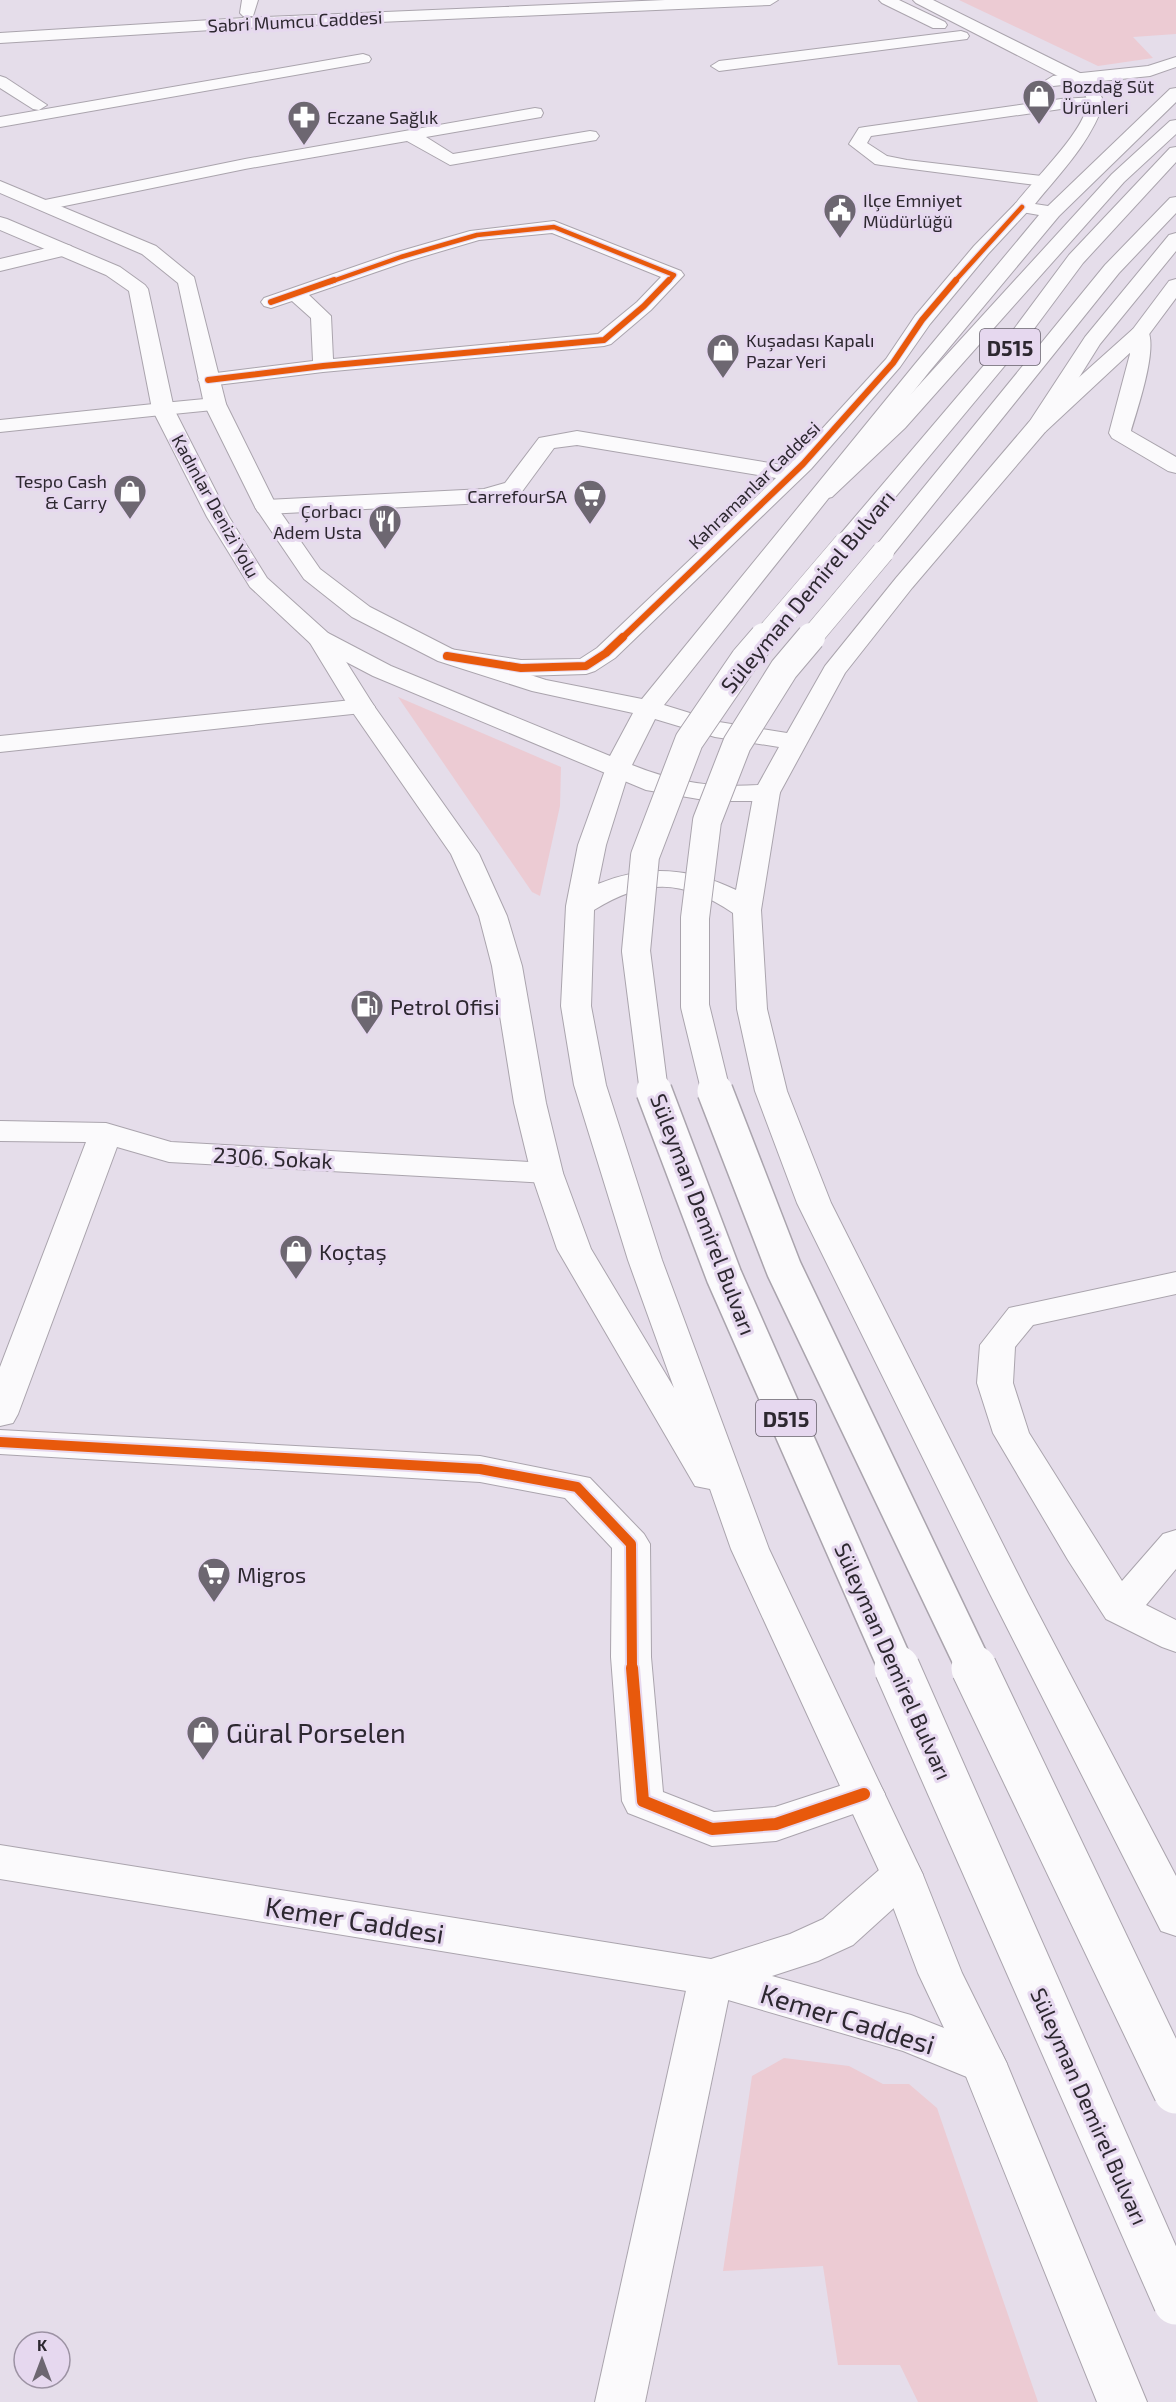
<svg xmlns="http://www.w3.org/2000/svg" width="1176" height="2402" font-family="'Exo 2',sans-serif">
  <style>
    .green { fill: #eccbd3 }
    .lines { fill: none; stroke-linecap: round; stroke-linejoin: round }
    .minor-casing { stroke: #aaa4ad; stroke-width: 2 }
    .tertiary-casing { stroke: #aaa4ad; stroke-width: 2 }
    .secondary-casing { stroke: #aaa4ad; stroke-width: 2 }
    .trunk-casing { stroke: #aaa4ad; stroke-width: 2 }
    .minor { fill: #fbfafc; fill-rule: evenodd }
    .tertiary { fill: #fbfafc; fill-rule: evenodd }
    .secondary { fill: #fbfafc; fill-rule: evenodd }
    .trunk { fill: #fbfafc; fill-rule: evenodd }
    .trunk-bridge-far3-casing { stroke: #aaa4ad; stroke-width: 23; stroke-linecap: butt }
    .trunk-bridge-far2-casing { stroke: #aaa4ad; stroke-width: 30; stroke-linecap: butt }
    .trunk-bridge-far1-casing { stroke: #aaa4ad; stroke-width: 38; stroke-linecap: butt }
    .trunk-bridge-casing { stroke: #aaa4ad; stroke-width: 47; stroke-linecap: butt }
    .trunk-bridge-far3 { stroke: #fbfafc; stroke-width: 22 }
    .trunk-bridge-far2 { stroke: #fbfafc; stroke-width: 28 }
    .trunk-bridge-far1 { stroke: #fbfafc; stroke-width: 35 }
    .trunk-bridge { stroke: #fbfafc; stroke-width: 45 }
    .cycleway-far4-casing { stroke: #e6d8ef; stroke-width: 7 }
    .cycleway-far3-casing { stroke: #e6d8ef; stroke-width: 8 }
    .cycleway-far2-casing { stroke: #e6d8ef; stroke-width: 10 }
    .cycleway-far1-casing { stroke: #e6d8ef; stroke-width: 14 }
    .cycleway-casing { stroke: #e6d8ef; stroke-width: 16 }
    .cycleway-far4 { stroke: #e8590c; stroke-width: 4.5 }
    .cycleway-far3 { stroke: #e8590c; stroke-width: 6 }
    .cycleway-far2 { stroke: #e8590c; stroke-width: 8 }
    .cycleway-far1 { stroke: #e8590c; stroke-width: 10 }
    .cycleway { stroke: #e8590c; stroke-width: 12 }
    .labels { text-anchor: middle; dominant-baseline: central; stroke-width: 6; stroke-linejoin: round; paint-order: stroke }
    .far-street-label { font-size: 18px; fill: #2d2830; stroke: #e6d8ef }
    .far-poi-label { font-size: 18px; fill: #2d2830; stroke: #e6d8ef; text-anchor: start }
    .shield { fill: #e6d8ef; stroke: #645d69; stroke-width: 1.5 }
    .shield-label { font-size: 21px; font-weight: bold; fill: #2d2830 }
    .street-label { font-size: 22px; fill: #2d2830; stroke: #e6d8ef }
    .poi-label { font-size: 22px; fill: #2d2830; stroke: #e6d8ef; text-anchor: start }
    .near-poi-label { font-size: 27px; fill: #2d2830; stroke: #e6d8ef; text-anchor: start }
    .near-street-label { font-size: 27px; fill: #2d2830; stroke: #e6d8ef }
  </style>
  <rect width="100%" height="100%" fill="#e5ddea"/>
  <g class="green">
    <path d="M 959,0 L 1176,0 L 1176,34 L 1133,37 L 1153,58 L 1098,66 Z"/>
    <path d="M 398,697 L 561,767 L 560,806 L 540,896 L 532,892 Z"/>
    <path d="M 784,2058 L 849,2066 L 883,2084 L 909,2084 L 937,2108 L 1038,2402 L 918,2402 L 900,2365 L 838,2365 L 823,2266 L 723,2271 L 752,2076 Z"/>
  </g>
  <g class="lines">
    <defs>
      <g id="minor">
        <path d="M 242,0 L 258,0 L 253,16 L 243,16 L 240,13 Z"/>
        <path d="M 961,31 L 967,33 L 969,36 L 967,39 L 719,71 L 711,66 L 719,61 Z"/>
        <path d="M 363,54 L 369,56 L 371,59 L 369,62 L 0,127 L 0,117 Z"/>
        <path d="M 1176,57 L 1176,67 L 1150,76 L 1053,86 L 1045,81 L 1053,76 L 1148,66 Z"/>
        <path d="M 0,76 L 6,78 L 47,105 L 39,110 L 33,109 L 0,88 Z"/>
        <path d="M 1096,97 L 1104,102 L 1102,106 L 1061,109 L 871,136 L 867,143 L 887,156 L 907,160 L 1050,177 L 1053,181 L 1050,185 L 1044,186 L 881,165 L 875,164 L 849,144 L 859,128 L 865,127 L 1061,99 Z"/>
        <path d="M 535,108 L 541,109 L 543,113 L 541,117 L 426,137 L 453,154 L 590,131 L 596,132 L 599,136 L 596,140 L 590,141 L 450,165 L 407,141 L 245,169 L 45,210 L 39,209 L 36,205 L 39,201 L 45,200 L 245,159 Z"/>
        <path d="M 1022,202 L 1028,203 L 1031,207 L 1028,211 L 988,254 L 930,324 L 900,367 L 811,469 L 615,658 L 595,671 L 586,674 L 521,676 L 450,663 L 441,661 L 438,656 L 441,651 L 450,649 L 521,660 L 580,659 L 597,648 L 776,478 L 577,445 L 554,448 L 521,493 L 485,503 L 266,514 L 258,512 L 255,507 L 258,502 L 266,500 L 484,489 L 505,483 L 539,438 L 577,431 L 788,466 L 886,359 L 915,316 L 974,246 L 1016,203 Z"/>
        <path d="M 554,221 L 681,271 L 684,275 L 651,310 L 611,344 L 604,346 L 323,372 L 208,386 L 201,384 L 198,380 L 201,376 L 208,374 L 313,361 L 311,318 L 292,301 L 271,308 L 264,306 L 261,302 L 264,298 L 394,253 L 470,231 ZM 552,233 L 661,277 L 637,302 L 598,334 L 333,359 L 331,316 L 309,295 L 408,261 L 479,240 Z"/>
        <path d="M 64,244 L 71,246 L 73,250 L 71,254 L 0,271 L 0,259 Z"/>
        <path d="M 163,403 L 171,404 L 174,409 L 171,414 L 0,432 L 0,420 Z"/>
        <path d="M 362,699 L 371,702 L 375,707 L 371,712 L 0,752 L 0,736 Z"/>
        <path d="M 0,1121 L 106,1123 L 171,1142 L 547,1163 L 559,1166 L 563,1173 L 559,1180 L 547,1183 L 169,1162 L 117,1147 L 18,1414 L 13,1423 L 0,1426 L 0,1367 L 86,1142 L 0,1141 Z"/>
        <path d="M 1176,1272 L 1176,1294 L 1033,1325 L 1015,1347 L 1013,1383 L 1029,1433 L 1122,1581 L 1163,1534 L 1176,1530 L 1176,1569 L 1146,1605 L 1176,1620 L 1176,1652 L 1162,1647 L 1106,1619 L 1068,1560 L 993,1433 L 977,1383 L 980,1345 L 1009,1308 Z"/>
        <path d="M 0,1430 L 480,1456 L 590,1478 L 644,1534 L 650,1544 L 651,1657 L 663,1792 L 714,1812 L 775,1807 L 864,1778 L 879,1783 L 885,1794 L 879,1805 L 776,1841 L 712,1846 L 628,1813 L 622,1801 L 611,1657 L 612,1548 L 565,1498 L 480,1482 L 0,1454 Z"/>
        <path d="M 711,1959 L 727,1964 L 733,1977 L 645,2402 L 595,2402 L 689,1977 L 695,1964 Z"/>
      </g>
      <g id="tertiary">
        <path d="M 1140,327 L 1147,329 C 1159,346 1137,410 1131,431 L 1176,457 L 1176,473 L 1168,471 L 1112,438 L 1109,433 L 1130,354 L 1130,333 L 1133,329 Z"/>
        <path d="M 215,398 L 223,399 L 226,404 L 223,409 L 163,415 L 155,414 L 152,409 L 155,404 L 163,403 Z"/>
      </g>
      <g id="secondary">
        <path d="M 665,0 L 778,0 L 770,5 L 244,28 L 0,43 L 0,33 L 244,18 Z"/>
        <path d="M 879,0 L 899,0 L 945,22 L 947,25 L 945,28 L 933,28 L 882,3 Z"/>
        <path d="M 913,0 L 933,0 L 1086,76 L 1100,87 L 1099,92 L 1104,102 C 1091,142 1061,172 1035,204 L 1048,206 L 1170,89 L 1176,88 L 1176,102 L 1059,216 L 929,372 L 664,705 L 719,722 L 787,733 L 825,666 L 896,578 L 1029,422 L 1133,329 L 1169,281 L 1176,279 L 1176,298 L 1147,337 L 1045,432 L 912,588 L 845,673 L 777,798 L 753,801 L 710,801 L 646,790 L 373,676 L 310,643 L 250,587 L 207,517 L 152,409 L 129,291 L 106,275 L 0,230 L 0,217 L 7,219 L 120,267 L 145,285 L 148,289 L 174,409 L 229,517 L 267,578 L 328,633 L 391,666 L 610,756 L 633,713 L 532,691 L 438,661 L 352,617 L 304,579 L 255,507 L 204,404 L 178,283 L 142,254 L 0,193 L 0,181 L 156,246 L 194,277 L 226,404 L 277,507 L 320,569 L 370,607 L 456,651 L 546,680 L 642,699 L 915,364 L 1039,215 L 1016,211 L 1013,207 C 1028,185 1090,127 1087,101 C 1087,96 1083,94 1083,89 L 916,3 ZM 655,719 L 715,737 L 779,747 L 758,785 C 712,788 674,782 632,765 Z"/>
        <path d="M 0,1845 L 711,1959 L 790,1934 L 823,1919 L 887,1863 L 902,1858 L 917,1863 L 923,1875 L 917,1887 L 853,1945 L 818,1961 L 772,1976 L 911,2015 L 1000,2050 L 1007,2064 L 1000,2078 L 984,2084 L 903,2051 L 711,1995 L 0,1879 Z"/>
      </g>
      <g id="trunk">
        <path d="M 1176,120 L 1176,134 L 1124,182 L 905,428 L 832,497 L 824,499 L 816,497 L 813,492 L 816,487 L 889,418 L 1112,174 L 1170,121 Z"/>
        <path d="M 1176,147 L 1176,162 L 1083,263 L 1022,345 L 853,548 L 845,550 L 837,548 L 833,543 L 837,538 L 1008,337 L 1069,255 L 1170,148 Z"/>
        <path d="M 1176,197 L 1176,213 L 1119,273 L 891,557 L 883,559 L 875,557 L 871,552 L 875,547 L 1105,265 L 1170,198 Z"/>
        <path d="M 1176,233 L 1176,251 L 1100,344 L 1045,432 L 1037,433 L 1029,432 L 1026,427 L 1085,337 L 1169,235 Z"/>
        <path d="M 319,631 L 328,633 L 374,706 L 479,854 L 507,916 L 522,966 L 546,1103 L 563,1173 L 591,1249 L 674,1388 L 628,1260 L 574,1085 L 561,1006 L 566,906 L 578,845 L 608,762 L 617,760 L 626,762 L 630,768 L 606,845 L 598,884 C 646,864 690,868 736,890 L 754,792 L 757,786 L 767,784 L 777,786 L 780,792 L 761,910 L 767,1009 L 787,1091 L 831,1203 L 1028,1594 L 1176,1876 L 1176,1936 L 1161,1931 L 990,1594 L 797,1203 L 755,1091 L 737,1009 L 733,913 C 683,879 646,878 594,910 L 591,1006 L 606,1085 L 662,1260 L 769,1549 L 923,1875 L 962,1973 L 1007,2064 L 1147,2402 L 1097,2402 L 961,2064 L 918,1973 L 881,1875 L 731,1549 L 710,1489 L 695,1486 L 557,1249 L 531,1173 L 514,1103 L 492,966 L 479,916 L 451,854 L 349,707 L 307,638 L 310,633 Z"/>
      </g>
    </defs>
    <use href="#minor" class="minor-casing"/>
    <use href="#tertiary" class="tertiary-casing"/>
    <use href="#secondary" class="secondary-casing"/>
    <use href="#trunk" class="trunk-casing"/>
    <use href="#minor" class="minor"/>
    <use href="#tertiary" class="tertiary"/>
    <use href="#secondary" class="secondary"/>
    <use href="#trunk" class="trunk"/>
    <defs>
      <g id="trunk-bridge-far3">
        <path d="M 763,639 L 845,543"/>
        <path d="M 810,639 L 883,552"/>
      </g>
      <g id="trunk-bridge-far2">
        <path d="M 654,1092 L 636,951 L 645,856 L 689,741 L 745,659 L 764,637"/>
        <path d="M 716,1092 L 695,1006 L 695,918 L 707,821 L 737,744 L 784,669 L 811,637"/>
      </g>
      <g id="trunk-bridge-far1">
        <path d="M 654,1091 L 724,1276 L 897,1669"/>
        <path d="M 715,1091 L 784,1269 L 975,1669"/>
      </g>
      <g id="trunk-bridge">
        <path d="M 897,1668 L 1176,2302"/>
        <path d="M 974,1668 L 1176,2091"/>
      </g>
    </defs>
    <use href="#trunk-bridge-far3" class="trunk-bridge-far3-casing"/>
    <use href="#trunk-bridge-far2" class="trunk-bridge-far2-casing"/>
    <use href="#trunk-bridge-far1" class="trunk-bridge-far1-casing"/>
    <use href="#trunk-bridge" class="trunk-bridge-casing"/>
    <use href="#trunk-bridge-far3" class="trunk-bridge-far3"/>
    <use href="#trunk-bridge-far2" class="trunk-bridge-far2"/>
    <use href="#trunk-bridge-far1" class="trunk-bridge-far1"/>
    <use href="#trunk-bridge" class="trunk-bridge"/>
    <defs>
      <g id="cycleway-far4">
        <path d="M 330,282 L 401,257 L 477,235 L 554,227 L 674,275 L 668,282"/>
        <path d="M 954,282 L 1022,207"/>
      </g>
      <g id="cycleway-far3">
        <path d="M 271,302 L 334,280"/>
        <path d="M 208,380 L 323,366 L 604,340 L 644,306 L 669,280"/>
        <path d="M 621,639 L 803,464 L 893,363 L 922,320 L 956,280"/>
      </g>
      <path id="cycleway-far2" d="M 447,656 L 521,668 L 586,666 L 606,653 L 623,637"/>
      <path id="cycleway-far1" d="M 0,1442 L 480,1469 L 577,1487 L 631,1544 L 632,1669"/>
      <path id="cycleway" d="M 632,1668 L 643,1801 L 712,1829 L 776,1824 L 864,1794"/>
    </defs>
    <use href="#cycleway-far4" class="cycleway-far4-casing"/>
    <use href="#cycleway-far3" class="cycleway-far3-casing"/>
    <use href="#cycleway-far2" class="cycleway-far2-casing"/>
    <use href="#cycleway-far1" class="cycleway-far1-casing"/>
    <use href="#cycleway" class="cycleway-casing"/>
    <use href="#cycleway-far4" class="cycleway-far4"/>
    <use href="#cycleway-far3" class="cycleway-far3"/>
    <use href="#cycleway-far2" class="cycleway-far2"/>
    <use href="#cycleway-far1" class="cycleway-far1"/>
    <use href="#cycleway" class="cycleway"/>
  </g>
  <defs>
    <symbol id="shop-pin" viewBox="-11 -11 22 30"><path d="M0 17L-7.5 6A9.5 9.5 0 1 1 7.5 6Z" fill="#6d6771" stroke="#e6d8ef"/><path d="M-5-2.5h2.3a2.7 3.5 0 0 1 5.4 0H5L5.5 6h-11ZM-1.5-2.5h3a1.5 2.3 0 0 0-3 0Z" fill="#fff"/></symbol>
    <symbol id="pharmacy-pin" viewBox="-11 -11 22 30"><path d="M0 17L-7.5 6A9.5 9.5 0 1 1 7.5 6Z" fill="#6d6771" stroke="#e6d8ef"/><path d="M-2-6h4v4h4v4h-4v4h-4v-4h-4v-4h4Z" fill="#fff"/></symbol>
    <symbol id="civic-pin" viewBox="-11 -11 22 30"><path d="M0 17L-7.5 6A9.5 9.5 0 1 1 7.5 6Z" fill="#6d6771" stroke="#e6d8ef"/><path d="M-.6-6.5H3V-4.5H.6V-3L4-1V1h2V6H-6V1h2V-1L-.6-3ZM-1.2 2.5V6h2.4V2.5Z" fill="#fff"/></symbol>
    <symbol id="supermarket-pin" viewBox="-11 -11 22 30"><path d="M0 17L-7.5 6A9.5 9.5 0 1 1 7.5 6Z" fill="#6d6771" stroke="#e6d8ef"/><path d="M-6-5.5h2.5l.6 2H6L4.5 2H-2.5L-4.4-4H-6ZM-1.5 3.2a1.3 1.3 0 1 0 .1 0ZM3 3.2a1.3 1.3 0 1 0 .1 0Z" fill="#fff"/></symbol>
    <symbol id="restaurant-pin" viewBox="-11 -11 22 30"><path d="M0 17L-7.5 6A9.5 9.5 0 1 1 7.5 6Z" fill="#6d6771" stroke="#e6d8ef"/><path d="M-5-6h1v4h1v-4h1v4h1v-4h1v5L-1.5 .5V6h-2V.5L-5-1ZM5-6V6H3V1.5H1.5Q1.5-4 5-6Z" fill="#fff"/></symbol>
    <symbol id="fuel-pin" viewBox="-11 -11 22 30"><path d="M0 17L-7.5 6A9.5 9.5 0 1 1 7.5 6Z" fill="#6d6771" stroke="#e6d8ef"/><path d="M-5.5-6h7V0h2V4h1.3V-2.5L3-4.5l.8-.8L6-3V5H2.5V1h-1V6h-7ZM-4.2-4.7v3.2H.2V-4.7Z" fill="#fff"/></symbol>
  </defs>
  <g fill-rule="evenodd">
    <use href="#shop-pin" x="1020" y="77" width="38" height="52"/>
    <use href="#pharmacy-pin" x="285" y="98" width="38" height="52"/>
    <use href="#civic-pin" x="821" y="191" width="38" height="52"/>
    <use href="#shop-pin" x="704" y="331" width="38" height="52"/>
    <use href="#shop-pin" x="111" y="472" width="38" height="52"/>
    <use href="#supermarket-pin" x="571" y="477" width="38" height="52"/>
    <use href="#restaurant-pin" x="366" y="502" width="38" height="52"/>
    <use href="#fuel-pin" x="348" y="987" width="38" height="52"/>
    <use href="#shop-pin" x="277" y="1232" width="38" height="52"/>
    <use href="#supermarket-pin" x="195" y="1555" width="38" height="52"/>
    <use href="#shop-pin" x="184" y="1713" width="38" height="52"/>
  </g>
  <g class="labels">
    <g class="far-street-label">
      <text transform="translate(295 21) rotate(-3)">Sabri Mumcu Caddesi</text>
      <text transform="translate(754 485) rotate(-44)">Kahramanlar Caddesi</text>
      <text transform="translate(216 506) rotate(61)">Kadınlar Denizi Yolu</text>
    </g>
    <g class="far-poi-label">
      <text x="1062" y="86">Bozdağ Süt<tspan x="1062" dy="21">Ürünleri</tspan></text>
      <text x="327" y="117">Eczane Sağlık</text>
      <text x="863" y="200">Ilçe Emniyet<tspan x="863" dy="21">Müdürlüğü</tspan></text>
      <text x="746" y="340">Kuşadası Kapalı<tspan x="746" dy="21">Pazar Yeri</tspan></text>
      <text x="107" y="481" text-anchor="end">Tespo Cash<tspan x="107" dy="21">&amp; Carry</tspan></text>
      <text x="567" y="496" text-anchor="end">CarrefourSA</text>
      <text x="362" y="511" text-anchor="end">Çorbacı<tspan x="362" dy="21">Adem Usta</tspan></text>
    </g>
    <g class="shield">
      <rect x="980" y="329" width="60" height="36" rx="4.5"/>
      <rect x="756" y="1400" width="60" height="36" rx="4.5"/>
    </g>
    <g class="shield-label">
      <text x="1010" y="347">D515</text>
      <text x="786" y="1418">D515</text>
    </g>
    <g class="street-label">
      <text transform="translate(807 591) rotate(-50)">Süleyman Demirel Bulvarı</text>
      <text transform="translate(273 1157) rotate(3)">2306. Sokak</text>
      <text transform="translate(704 1214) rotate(69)">Süleyman Demirel Bulvarı</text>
      <text transform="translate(894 1661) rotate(66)">Süleyman Demirel Bulvarı</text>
      <text transform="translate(1090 2106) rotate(66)">Süleyman Demirel Bulvarı</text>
    </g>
    <g class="poi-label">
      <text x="390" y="1006">Petrol Ofisi</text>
      <text x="319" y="1251">Koçtaş</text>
      <text x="237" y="1574">Migros</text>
    </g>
    <g class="near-poi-label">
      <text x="226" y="1732">Güral Porselen</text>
    </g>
    <g class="near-street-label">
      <text transform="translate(355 1919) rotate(9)">Kemer Caddesi</text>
      <text transform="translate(848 2018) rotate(17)">Kemer Caddesi</text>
    </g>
  </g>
  <g transform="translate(42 2360)"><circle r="28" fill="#e6d8ef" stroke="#9c92a3" stroke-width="1.5"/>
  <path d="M0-4.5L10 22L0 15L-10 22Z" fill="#6d6771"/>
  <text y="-9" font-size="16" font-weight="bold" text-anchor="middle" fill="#2d2830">K</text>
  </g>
</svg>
